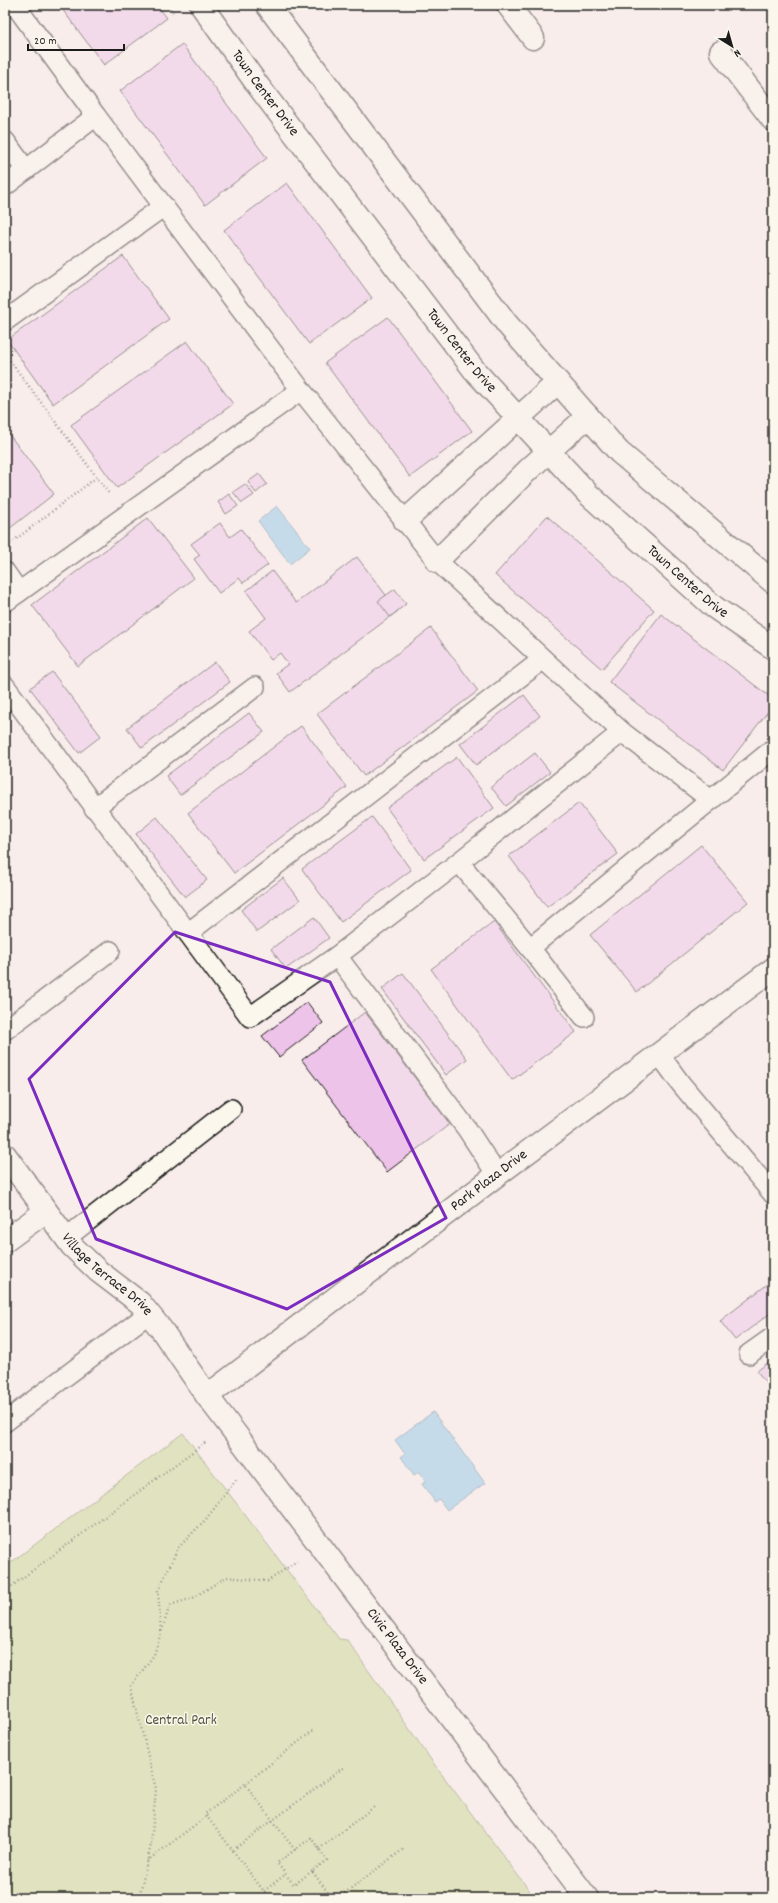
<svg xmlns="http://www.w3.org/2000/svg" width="778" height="1903" font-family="Dekko,sans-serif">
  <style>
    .green { fill: #c6d78c; stroke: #717a54 }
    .water { fill: #89c5e9; stroke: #5d8197 }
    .building { fill: #eec3e9; stroke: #1c1c1c }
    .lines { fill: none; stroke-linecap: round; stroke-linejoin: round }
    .service-casing { stroke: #1c1c1c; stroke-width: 22 }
    .minor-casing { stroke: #1c1c1c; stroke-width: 25 }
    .tertiary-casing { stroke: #1c1c1c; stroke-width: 25 }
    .path { stroke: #1c1c1c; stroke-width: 2.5; stroke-dasharray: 1 3; stroke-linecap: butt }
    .service { stroke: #fbf7ec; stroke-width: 19 }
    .minor { stroke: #fbf7ec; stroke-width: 22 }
    .tertiary { stroke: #fbf7ec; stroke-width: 22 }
    .marked { fill: none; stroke: #7b2cbf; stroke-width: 3; stroke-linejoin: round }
    .labels { text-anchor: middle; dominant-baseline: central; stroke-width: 3; stroke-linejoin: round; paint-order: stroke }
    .street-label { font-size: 15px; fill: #1c1c1c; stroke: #fbf7ec }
    .park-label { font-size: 15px; fill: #4f543e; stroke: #fbf7ec }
  </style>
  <rect width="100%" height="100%" fill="#f8edeb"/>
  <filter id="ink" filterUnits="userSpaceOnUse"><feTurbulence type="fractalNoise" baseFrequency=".025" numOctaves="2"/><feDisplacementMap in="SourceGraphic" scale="8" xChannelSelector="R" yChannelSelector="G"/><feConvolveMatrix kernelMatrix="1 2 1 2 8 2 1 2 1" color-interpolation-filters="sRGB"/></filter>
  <g filter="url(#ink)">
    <path class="green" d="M 183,1433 L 339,1639 L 347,1640 L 434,1764 L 535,1898 L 5,1898 L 5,1567 Z"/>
    <g class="water">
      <path d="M 277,506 L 310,548 L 290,564 L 258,521 Z"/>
      <path d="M 433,1412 L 485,1483 L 447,1510 L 439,1499 L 435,1502 L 422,1484 L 426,1481 L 419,1472 L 414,1475 L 401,1457 L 405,1454 L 395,1440 Z"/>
    </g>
    <g class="building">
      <path d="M 59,5 L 157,5 L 167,18 L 104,65 Z"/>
      <path d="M 182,44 L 267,158 L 205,205 L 120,91 Z"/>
      <path d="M 287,183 L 372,298 L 309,344 L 224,230 Z"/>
      <path d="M 123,256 L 169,319 L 53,404 L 7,340 Z"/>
      <path d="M 388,317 L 472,431 L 410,477 L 325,363 Z"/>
      <path d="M 187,341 L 233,404 L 117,488 L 71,425 Z"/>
      <path d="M 5,429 L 54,494 L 5,532 Z"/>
      <path d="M 259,474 L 267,484 L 256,493 L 248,482 Z"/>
      <path d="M 245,484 L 254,495 L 242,503 L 233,492 Z"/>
      <path d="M 229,494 L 238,506 L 226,514 L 218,502 Z"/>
      <path d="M 547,516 L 654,610 L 602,669 L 495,575 Z"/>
      <path d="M 148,518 L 194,578 L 78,666 L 32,605 Z"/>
      <path d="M 220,523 L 230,537 L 241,529 L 268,565 L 243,583 L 239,578 L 219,593 L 194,559 L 200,555 L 191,544 Z"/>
      <path d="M 357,557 L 398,611 L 290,692 L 276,673 L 288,664 L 280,653 L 271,660 L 249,631 L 266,618 L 246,591 L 272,571 L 296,603 Z"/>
      <path d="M 395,589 L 406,604 L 390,617 L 378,601 Z"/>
      <path d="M 661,614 L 773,699 L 773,705 L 723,770 L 609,682 Z"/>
      <path d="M 431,628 L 478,691 L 364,776 L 317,714 Z"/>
      <path d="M 215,662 L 230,682 L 142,748 L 127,728 Z"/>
      <path d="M 52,672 L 101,736 L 79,753 L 30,688 Z"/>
      <path d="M 524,695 L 540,716 L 476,765 L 460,744 Z"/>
      <path d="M 249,713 L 264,732 L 180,795 L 166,776 Z"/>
      <path d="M 301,726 L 347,787 L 234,873 L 188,813 Z"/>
      <path d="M 535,753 L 550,772 L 506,806 L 491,787 Z"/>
      <path d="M 457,757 L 494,808 L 424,859 L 387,808 Z"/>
      <path d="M 579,803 L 618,854 L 547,907 L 509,856 Z"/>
      <path d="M 157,817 L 207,880 L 185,897 L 136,834 Z"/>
      <path d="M 372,817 L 411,870 L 341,922 L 302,869 Z"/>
      <path d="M 701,845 L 748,902 L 637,992 L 590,935 Z"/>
      <path d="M 283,878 L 300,900 L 257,932 L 241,910 Z"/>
      <path d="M 314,917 L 329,938 L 286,969 L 271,949 Z"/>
      <path d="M 494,922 L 576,1032 L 512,1080 L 431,969 Z"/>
      <path d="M 403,973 L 467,1059 L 446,1075 L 382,989 Z"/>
      <path d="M 307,1002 L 323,1023 L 279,1057 L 262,1036 Z"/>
      <path d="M 365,1012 L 450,1124 L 387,1172 L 302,1060 Z"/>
      <path d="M 773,1280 L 773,1311 L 735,1340 L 720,1321 Z"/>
      <path d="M 773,1359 L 773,1392 L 757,1371 Z"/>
    </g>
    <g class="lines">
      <defs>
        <g id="service">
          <path d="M 5,141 L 26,170"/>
          <path d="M 5,186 L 96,116 L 15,5"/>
          <path d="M 5,321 L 164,206"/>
          <path d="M 301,390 L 437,561 L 622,732 L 459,862 L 337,956"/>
          <path d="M 5,572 L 19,592"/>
          <path d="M 5,602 L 301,390 L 96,116"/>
          <path d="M 5,686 L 188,933 L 542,660"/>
          <path d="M 622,732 L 711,800"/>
          <path d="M 94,808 L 255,687"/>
          <path d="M 459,862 L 530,948 L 773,749"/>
          <path d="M 188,933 L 250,1017 L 337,956 L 467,1129 L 497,1175"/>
          <path d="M 530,948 L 584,1017"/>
          <path d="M 5,1030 L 110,951"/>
          <path d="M 659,1054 L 681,1084 L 773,1194"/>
          <path d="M 66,1238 L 231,1109"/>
          <path d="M 749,1354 L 773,1337"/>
          <path d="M 5,1422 L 148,1314"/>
        </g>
        <g id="minor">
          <path d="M 508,5 L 533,38"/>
          <path d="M 721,52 L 773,120"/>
          <path d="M 405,521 L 558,382"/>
          <path d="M 437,561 L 528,470 L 588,416"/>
          <path id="s1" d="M 5,1155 L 72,1246 L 98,1271 L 140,1303 L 161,1329 L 207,1396 L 587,1898"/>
          <path d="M 5,1241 L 46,1211"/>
          <path id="s2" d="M 207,1396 L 497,1175 L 773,969"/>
        </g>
        <g id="tertiary">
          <path id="s3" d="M 201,5 L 259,87 L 475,371 L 588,494 L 714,607 L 773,648"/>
          <path d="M 267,5 L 507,324 L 619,452 L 773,582"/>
        </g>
      </defs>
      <use href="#service" class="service-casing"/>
      <use href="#minor" class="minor-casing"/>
      <use href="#tertiary" class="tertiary-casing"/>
      <g class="path">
        <path d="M 168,5 L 173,12"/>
        <path d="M 5,354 L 110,495"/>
        <path d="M 7,546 L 97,477"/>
        <path d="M 5,1591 L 207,1441"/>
        <path d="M 161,1631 L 158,1591 L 178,1548 L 206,1519 L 236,1480"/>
        <path d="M 245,1784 L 205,1814 L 269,1898"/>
        <path d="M 319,1849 L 374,1807"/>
        <path d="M 233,1850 L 344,1767"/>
        <path d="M 295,1850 L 245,1784 L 315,1729"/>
        <path d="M 147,1861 L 207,1816"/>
        <path d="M 312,1871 L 294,1885 L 277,1863 L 311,1838 L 327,1860 L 312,1871 L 332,1898"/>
        <path d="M 264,1891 L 286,1874"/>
        <path d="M 139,1898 L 151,1845 L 156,1789 L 131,1686 L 154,1655 L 170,1605 L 193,1598 L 226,1577 L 268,1581 L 297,1561"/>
        <path d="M 338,1898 L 405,1848"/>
      </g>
      <use href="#service" class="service"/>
      <use href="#minor" class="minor"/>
      <use href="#tertiary" class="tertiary"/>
    </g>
  </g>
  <path d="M0 0H778V1903H0ZM 175,932 L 330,982 L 446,1218 L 287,1309 L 96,1239 L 29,1079 Z" fill="#f8edeb" fill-opacity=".55" fill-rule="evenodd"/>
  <path class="marked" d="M 175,932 L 330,982 L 446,1218 L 287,1309 L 96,1239 L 29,1079 Z"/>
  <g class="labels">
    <g class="street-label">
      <text stroke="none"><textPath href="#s3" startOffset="109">Town Center Drive</textPath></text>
      <text stroke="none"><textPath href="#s3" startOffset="433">Town Center Drive</textPath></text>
      <text stroke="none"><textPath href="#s3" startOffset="757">Town Center Drive</textPath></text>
      <text stroke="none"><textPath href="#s2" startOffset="355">Park Plaza Drive</textPath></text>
      <text stroke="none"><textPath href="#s1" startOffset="158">Village Terrace Drive</textPath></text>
      <text stroke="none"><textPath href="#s1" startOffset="631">Civic Plaza Drive</textPath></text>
    </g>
    <g class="park-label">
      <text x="181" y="1721">Central Park</text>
    </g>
  </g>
  <rect width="778" height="1903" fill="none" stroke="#fbf7ec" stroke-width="20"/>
  <rect x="10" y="10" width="758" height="1883" fill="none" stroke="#1c1c1c" stroke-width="1.5" filter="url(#ink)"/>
  <g transform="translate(732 46) rotate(143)" stroke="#fbf7ec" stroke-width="3" paint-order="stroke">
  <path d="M0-3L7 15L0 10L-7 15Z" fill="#1c1c1c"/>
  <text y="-6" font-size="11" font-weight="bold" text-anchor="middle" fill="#1c1c1c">N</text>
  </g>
  <path d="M28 44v6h96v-6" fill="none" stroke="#1c1c1c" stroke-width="2"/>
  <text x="34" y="44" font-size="12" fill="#1c1c1c" stroke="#fbf7ec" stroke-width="3" paint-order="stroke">20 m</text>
</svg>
